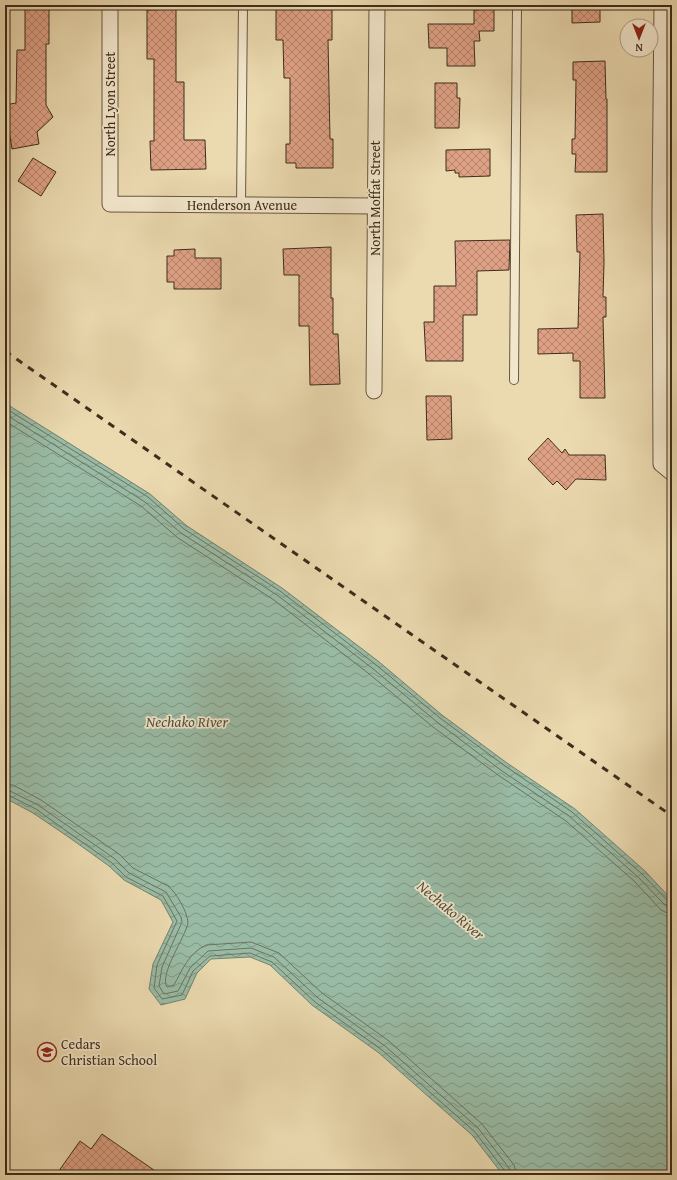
<svg xmlns="http://www.w3.org/2000/svg" width="677" height="1180" font-family="'Gentium Book Plus',serif">
  <style>
    .water { fill: url(#water-waves); stroke: #74826e }
    .lines { fill: none; stroke-linecap: round; stroke-linejoin: round }
    .shore { stroke: #6b7460; stroke-width: 1 }
    .building { fill: url(#building-cross-hatch); stroke: #3d2d1b }
    .service-casing { stroke: #685840; stroke-width: 10 }
    .minor-casing { stroke: #685840; stroke-width: 17 }
    .path { stroke: #3d2d1b; stroke-width: 2.5; stroke-dasharray: 3 2; stroke-linecap: butt }
    .service { stroke: #f2e6cb; stroke-width: 8 }
    .minor { stroke: #f2e6cb; stroke-width: 15 }
    .rail { stroke: #3d2d1b; stroke-width: 3; stroke-dasharray: 7 7; stroke-linecap: butt }
    .labels { text-anchor: middle; dominant-baseline: central; stroke-width: 3.5; stroke-linejoin: round; paint-order: stroke }
    .street-label { font-size: 14px; fill: #3d2d1b; stroke: #f2e6cb }
    .poi-label { font-size: 14px; fill: #3d2d1b; stroke: #f2e6cb; text-anchor: start }
    .water-label { font-size: 15px; font-style: italic; fill: #54503e; stroke: #f2e6cb }
  </style>
  <defs>
    <pattern id="water-waves" width="16" height="10" patternUnits="userSpaceOnUse"><rect width="16" height="10" fill="#99bba5"/><path d="M0 5q4-4 8 0t8 0" fill="none" stroke="#7e9886"/></pattern>
    <pattern id="building-cross-hatch" width="8" height="8" patternUnits="userSpaceOnUse"><rect width="8" height="8" fill="#dfa185"/><path d="M0 0l8 8M0 8l8-8" fill="none" stroke="#b6846c"/></pattern>
  </defs>
  <rect width="100%" height="100%" fill="#ebd9af"/>
  <filter id="stains"><feTurbulence type="fractalNoise" baseFrequency=".005" numOctaves="4"/><feColorMatrix values="0 0 0 0 .2 0 0 0 0 .09 0 0 0 0 .02 0 0 0 .5 -.17"/></filter>
  <radialGradient id="worn" r=".72"><stop offset=".6" stop-color="#630" stop-opacity="0"/><stop offset="1" stop-color="#630" stop-opacity=".3"/></radialGradient>
  <path class="water" d="M 5,403 L 150,494 L 187,526 L 282,588 L 378,661 L 442,715 L 507,763 L 575,809 L 645,871 L 672,900 L 672,1175 L 503,1175 L 472,1135 L 379,1053 L 312,1005 L 270,965 L 250,957 L 211,959 L 197,973 L 185,999 L 161,1005 L 149,989 L 153,964 L 173,922 L 161,900 L 124,880 L 109,866 L 70,838 L 33,813 L 5,798 Z"/>
  <g class="lines">
    <g class="shore">
      <path d="M 5,408 L 148,497 L 184,529 L 280,591 L 375,664 L 440,718 L 505,766 L 572,812 L 642,874 L 668,901 L 672,902"/>
      <path d="M 5,414 L 145,502 L 181,533 L 277,595 L 372,668 L 437,722 L 502,771 L 569,816 L 638,877 L 664,904 L 672,907"/>
      <path d="M 5,421 L 141,506 L 178,538 L 274,600 L 368,673 L 433,727 L 498,775 L 566,821 L 634,881 L 661,910 L 667,913 L 672,913"/>
      <path d="M 5,784 L 13,785 L 41,800 L 119,854 L 133,868 L 168,886 C 176,892 188,913 188,923 C 185,938 159,974 167,987 L 174,985 C 182,970 189,953 206,945 L 251,942 L 279,953 L 322,993 L 389,1041 L 482,1124 L 514,1165 L 517,1175"/>
      <path d="M 5,790 L 10,791 L 38,805 L 75,831 L 115,859 L 129,873 L 166,892 L 181,917 L 182,922 L 162,967 L 159,986 L 164,994 L 178,991 L 190,968 L 208,951 L 251,948 L 274,957 L 318,998 L 385,1046 L 478,1128 L 509,1168 L 511,1175"/>
      <path d="M 5,795 L 8,795 L 36,809 L 72,835 L 112,863 L 126,877 L 163,896 L 177,921 L 157,965 L 154,988 L 162,999 L 182,995 L 193,971 L 210,956 L 250,953 L 272,962 L 315,1002 L 382,1050 L 475,1132 L 505,1171 L 505,1175"/>
    </g>
  </g>
  <g class="building">
    <path d="M 25,5 L 49,5 L 49,44 L 46,44 L 46,105 L 53,117 L 37,132 L 39,144 L 12,149 L 5,105 L 16,103 L 17,50 L 25,50 Z"/>
    <path d="M 572,5 L 600,5 L 600,22 L 572,23 Z"/>
    <path d="M 276,8 L 332,8 L 332,40 L 328,40 L 330,139 L 333,139 L 333,168 L 296,168 L 296,163 L 286,163 L 286,144 L 290,144 L 290,78 L 284,78 L 283,40 L 276,40 Z"/>
    <path d="M 176,9 L 176,82 L 184,82 L 184,140 L 205,140 L 206,169 L 151,170 L 150,141 L 154,141 L 154,59 L 147,59 L 147,10 Z"/>
    <path d="M 494,9 L 494,31 L 479,31 L 480,41 L 474,41 L 475,66 L 447,66 L 447,48 L 429,48 L 428,24 L 474,24 L 474,10 Z"/>
    <path d="M 605,61 L 606,99 L 607,99 L 607,172 L 575,172 L 576,154 L 572,154 L 572,139 L 575,139 L 576,80 L 573,80 L 573,62 Z"/>
    <path d="M 435,83 L 457,83 L 457,98 L 460,98 L 459,128 L 435,128 Z"/>
    <path d="M 490,149 L 490,176 L 459,177 L 459,173 L 455,173 L 455,170 L 446,171 L 446,150 Z"/>
    <path d="M 33,158 L 56,172 L 41,196 L 18,181 Z"/>
    <path d="M 603,214 L 604,262 L 603,297 L 606,297 L 606,317 L 603,317 L 605,398 L 580,398 L 580,361 L 573,361 L 573,353 L 538,354 L 538,329 L 578,328 L 580,252 L 577,252 L 576,215 Z"/>
    <path d="M 510,240 L 509,270 L 477,271 L 477,315 L 463,315 L 463,361 L 426,361 L 424,322 L 434,322 L 434,286 L 456,286 L 455,241 Z"/>
    <path d="M 331,247 L 331,298 L 333,298 L 333,334 L 338,334 L 340,384 L 310,385 L 309,326 L 299,326 L 299,275 L 284,275 L 283,249 Z"/>
    <path d="M 195,249 L 195,258 L 221,258 L 221,289 L 174,289 L 174,282 L 167,282 L 167,256 L 174,256 L 174,250 Z"/>
    <path d="M 426,396 L 451,396 L 452,439 L 427,440 Z"/>
    <path d="M 548,438 L 562,453 L 565,449 L 569,455 L 605,455 L 606,480 L 576,479 L 566,490 L 557,481 L 553,485 L 528,459 Z"/>
    <path d="M 102,1134 L 161,1175 L 56,1175 L 80,1141 L 91,1149 Z"/>
  </g>
  <g class="lines">
    <defs>
      <g id="service">
        <path d="M 241,205 L 243,5"/>
        <path d="M 514,380 L 517,5"/>
      </g>
      <g id="minor">
        <path d="M 110,5 L 110,204 L 375,206"/>
        <path d="M 662,5 L 660,210 L 661,464 L 672,473"/>
        <path d="M 374,391 L 377,5"/>
      </g>
    </defs>
    <use href="#service" class="service-casing"/>
    <use href="#minor" class="minor-casing"/>
    <path class="path" d="M 671,840 L 672,841"/>
    <use href="#service" class="service"/>
    <use href="#minor" class="minor"/>
    <path class="rail" d="M 5,351 L 672,816"/>
  </g>
  <defs>
    <symbol id="school-ring" viewBox="-11 -11 22 22"><circle r="9.5" fill="#f2e6cb" stroke="#8f2418" stroke-width="1.5"/><path d="M0-5L7-2L0 1L-7-2ZM-4 1L0 2.5L4 1V4Q0 6-4 4Z" fill="#8f2418"/></symbol>
  </defs>
  <g fill-rule="evenodd">
    <use href="#school-ring" x="36" y="1041" width="22" height="22"/>
  </g>
  <g class="labels">
    <g class="street-label">
      <text transform="translate(110 104) rotate(-90)">North Lyon Street</text>
      <text transform="translate(375 198) rotate(-90)">North Moffat Street</text>
      <text x="242" y="205">Henderson Avenue</text>
    </g>
    <g class="poi-label">
      <text x="61" y="1044">Cedars<tspan x="61" dy="16">Christian School</tspan></text>
    </g>
    <g class="water-label">
      <text x="187" y="721">Nechako River</text>
      <text transform="translate(451 910) rotate(40)">Nechako River</text>
    </g>
  </g>
  <rect width="677" height="1180" fill="none" stroke="#ebd9af" stroke-width="20"/>
  <rect x="6" y="6" width="665" height="1168" fill="none" stroke="#3d2d1b" stroke-width="2"/>
  <rect x="10" y="10" width="657" height="1160" fill="none" stroke="#3d2d1b"/>
  <g transform="translate(639 38) rotate(180)"><circle r="19" fill="#f2e6cb" stroke="#aa9c85"/>
  <path d="M0-3L7 15L0 10L-7 15Z" fill="#8f2418"/>
  <text y="-6" font-size="11" font-weight="bold" text-anchor="middle" fill="#3d2d1b">N</text>
  </g>
  <rect width="100%" height="100%" filter="url(#stains)"/>
  <rect width="100%" height="100%" fill="url(#worn)"/>
</svg>
